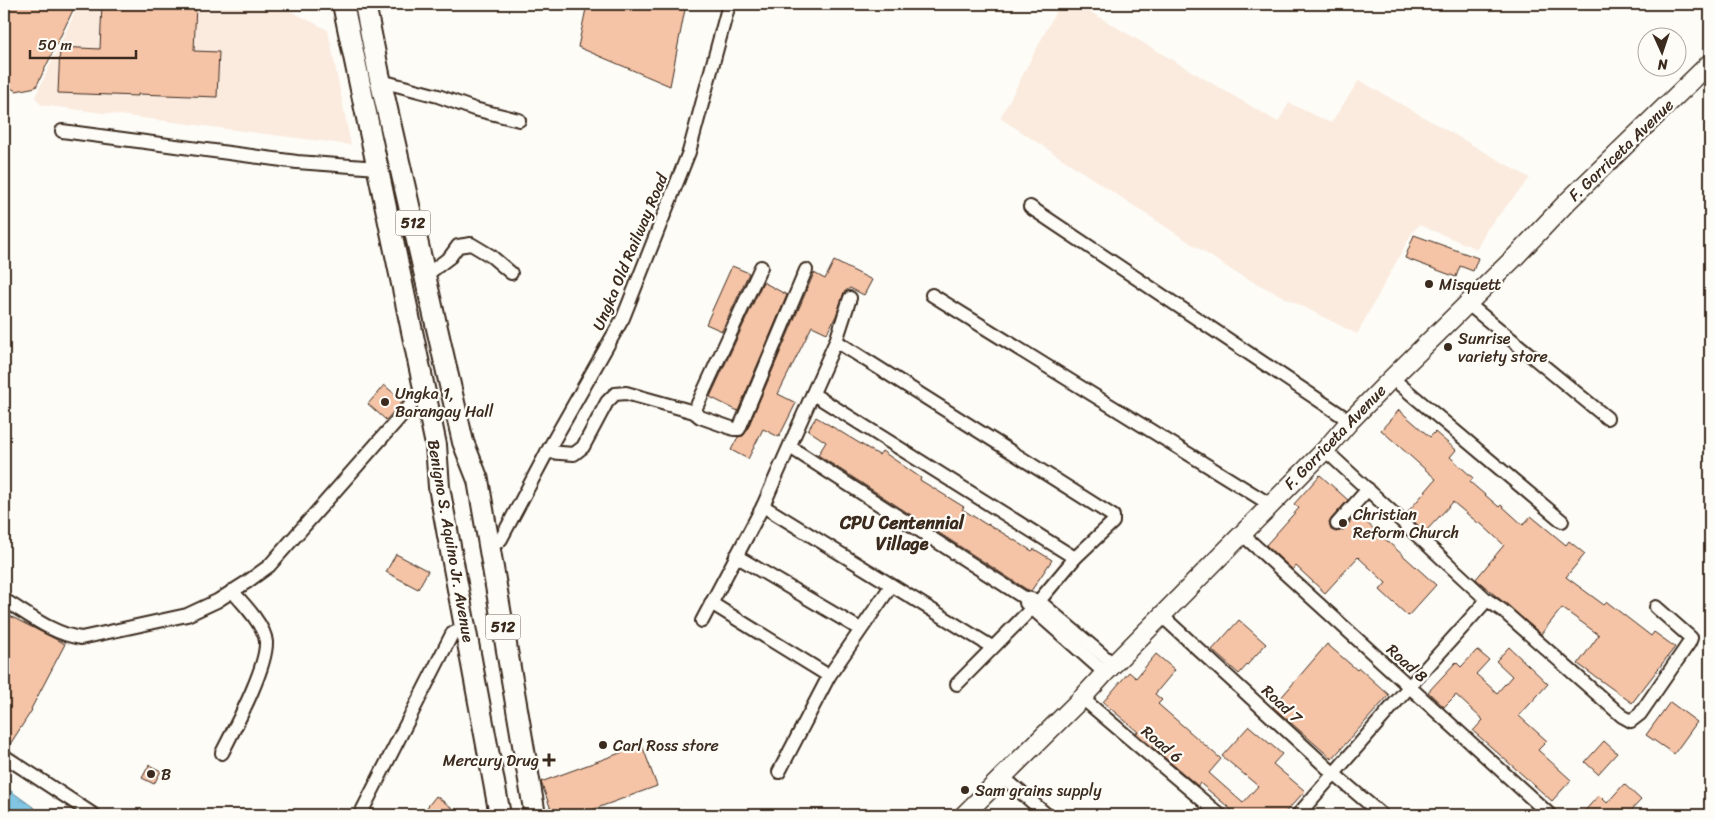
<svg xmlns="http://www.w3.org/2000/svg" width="1714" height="819" font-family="Sriracha,sans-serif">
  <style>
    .built { fill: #fbebdf }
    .water { fill: url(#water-ripples); stroke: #658794 }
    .building { fill: #f5c3a6; stroke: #3b2a1e }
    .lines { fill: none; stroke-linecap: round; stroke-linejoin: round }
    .street-casing { stroke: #3b2a1e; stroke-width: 16 }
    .secondary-casing { stroke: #3b2a1e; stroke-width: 21 }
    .primary-casing { stroke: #3b2a1e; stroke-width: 24 }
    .street { stroke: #fdfcf7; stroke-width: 12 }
    .secondary { stroke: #fdfcf7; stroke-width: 18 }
    .primary { stroke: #fdfcf7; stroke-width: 20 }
    .poi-dot { fill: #3b2a1e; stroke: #fdfcf7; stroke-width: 2 }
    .labels { text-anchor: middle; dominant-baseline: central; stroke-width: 4.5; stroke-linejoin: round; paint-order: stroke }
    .shield { fill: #fdfcf7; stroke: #75695f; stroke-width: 1 }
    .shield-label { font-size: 15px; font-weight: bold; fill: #3b2a1e }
    .street-label { font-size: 16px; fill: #3b2a1e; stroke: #fdfcf7 }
    .poi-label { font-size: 16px; fill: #3b2a1e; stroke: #fdfcf7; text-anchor: start }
    .neighbourhood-label { font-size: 18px; font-weight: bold; fill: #3b2a1e; stroke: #fdfcf7 }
  </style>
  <defs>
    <pattern id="water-ripples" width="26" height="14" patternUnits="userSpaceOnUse" patternTransform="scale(1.25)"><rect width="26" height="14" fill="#81c5e2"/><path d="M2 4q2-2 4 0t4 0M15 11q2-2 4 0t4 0" fill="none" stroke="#70a9c1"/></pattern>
  </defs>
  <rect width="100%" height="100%" fill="#fdfcf7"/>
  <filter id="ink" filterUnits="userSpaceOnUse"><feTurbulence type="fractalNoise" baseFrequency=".02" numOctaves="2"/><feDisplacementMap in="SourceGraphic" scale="10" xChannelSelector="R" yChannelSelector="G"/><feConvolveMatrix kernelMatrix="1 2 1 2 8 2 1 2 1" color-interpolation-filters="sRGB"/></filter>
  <g filter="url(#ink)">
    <g class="built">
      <path d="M 79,4 L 277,4 L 328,30 L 351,145 L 41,105 L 35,97 Z"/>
      <path d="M 1060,4 L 1077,4 L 1278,122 L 1289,103 L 1331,123 L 1359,80 L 1530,178 L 1487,229 L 1477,249 L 1419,225 L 1412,233 L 1357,334 L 1236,273 L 1000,118 Z"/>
    </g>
    <path class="water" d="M 4,786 L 44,815 L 4,815 Z"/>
    <g class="building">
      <path d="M 4,4 L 76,4 L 36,87 L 16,91 L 4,84 Z"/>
      <path d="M 102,4 L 196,4 L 194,51 L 219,52 L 217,97 L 138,94 L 138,96 L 58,93 L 60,47 L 100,49 Z"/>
      <path d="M 587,4 L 686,4 L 670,86 L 578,47 Z"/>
      <path d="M 1414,235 L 1478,258 L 1473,271 L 1460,266 L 1456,277 L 1405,258 Z"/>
      <path d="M 834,261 L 872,280 L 864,295 L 850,288 L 844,292 L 836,316 L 827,333 L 812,326 L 778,394 L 796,403 L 779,437 L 763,429 L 748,459 L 731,450 L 738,437 L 743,436 L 746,432 L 814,273 L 825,279 Z"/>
      <path d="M 732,266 L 749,273 L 722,331 L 706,324 Z"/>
      <path d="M 763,282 L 787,295 L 738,411 L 710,397 Z"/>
      <path d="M 384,385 L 403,401 L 386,420 L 368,404 Z"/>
      <path d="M 1399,410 L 1430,437 L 1435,432 L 1456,450 L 1450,457 L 1473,478 L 1470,482 L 1499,507 L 1501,505 L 1523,525 L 1531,516 L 1566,545 L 1569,541 L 1585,554 L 1566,577 L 1604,605 L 1607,602 L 1651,636 L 1654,632 L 1675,647 L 1632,703 L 1578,664 L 1599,635 L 1562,608 L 1541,634 L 1476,579 L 1504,545 L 1479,522 L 1478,523 L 1453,502 L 1425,532 L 1406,514 L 1436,479 L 1381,430 Z"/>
      <path d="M 816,417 L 879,455 L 882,451 L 921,478 L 920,480 L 964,507 L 962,509 L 987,525 L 988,524 L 1032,551 L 1034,549 L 1052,560 L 1031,591 L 1026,589 L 818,455 L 826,442 L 808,430 Z"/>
      <path d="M 1320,475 L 1348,500 L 1331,519 L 1329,523 L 1331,530 L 1336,532 L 1343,530 L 1360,511 L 1369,519 L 1366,522 L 1436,585 L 1408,616 L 1380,590 L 1386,583 L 1358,557 L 1325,593 L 1296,566 L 1293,570 L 1266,545 L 1299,508 L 1294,504 Z"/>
      <path d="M 396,554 L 428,571 L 418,589 L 386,572 Z"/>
      <path d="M 4,613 L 65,644 L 31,709 L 32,710 L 7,749 L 4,748 Z"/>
      <path d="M 1239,620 L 1266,644 L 1239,674 L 1212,650 Z"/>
      <path d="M 1327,644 L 1357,670 L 1359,668 L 1389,695 L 1332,759 L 1273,707 Z"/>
      <path d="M 1509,647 L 1548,684 L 1519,716 L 1547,741 L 1538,750 L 1571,780 L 1552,801 L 1473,731 L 1483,720 L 1456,695 L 1444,707 L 1428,692 L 1456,662 L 1461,667 L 1477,650 L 1489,660 L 1476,674 L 1497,693 L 1512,676 L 1496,661 Z"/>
      <path d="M 1156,654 L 1175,670 L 1155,694 L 1162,700 L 1158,704 L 1221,759 L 1209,773 L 1243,803 L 1258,786 L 1222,756 L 1249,726 L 1282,754 L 1273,764 L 1305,791 L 1283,815 L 1233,815 L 1235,813 L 1200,783 L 1198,786 L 1136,733 L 1138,732 L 1103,702 L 1129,672 L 1136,678 Z"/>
      <path d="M 1670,702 L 1697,722 L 1674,754 L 1646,735 Z"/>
      <path d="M 1604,741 L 1617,753 L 1598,774 L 1585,762 Z"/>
      <path d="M 642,745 L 657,786 L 578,815 L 553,815 L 541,782 Z"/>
      <path d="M 149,765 L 161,771 L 154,784 L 142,778 Z"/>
      <path d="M 1624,784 L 1641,800 L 1627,815 L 1581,815 L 1599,795 L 1607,803 Z"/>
      <path d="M 436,796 L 462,815 L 421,815 Z"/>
    </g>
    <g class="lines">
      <defs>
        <g id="street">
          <path d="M 381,81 L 438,96 L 474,109 L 519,120"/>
          <path d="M 62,131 L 297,162 L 378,168"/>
          <path d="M 1030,207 L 1350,421"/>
          <path d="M 425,276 L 450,257 L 458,246 L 471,244 L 491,256 L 511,273"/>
          <path d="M 932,295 L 1271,505"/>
          <path d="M 1467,303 L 1607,418"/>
          <path d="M 836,341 L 1113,516 L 1113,522 L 1075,558 L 1039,601 L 957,684"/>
          <path d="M 1392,378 L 1562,521"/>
          <path d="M 813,394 L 1075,558"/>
          <path d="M 694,412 L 761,267"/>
          <path d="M 790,447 L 1023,597 L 1039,601 L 1113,664"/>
          <path d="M 1325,450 L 1487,600 L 1502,610 L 1622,716 L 1631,721 L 1640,714 L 1689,643 L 1691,638 L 1656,607"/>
          <path d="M 547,452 L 574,454 L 583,447 L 607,402 L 615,394 L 626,393 L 694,412 L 700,417 L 734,429 L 739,429 L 806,270"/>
          <path d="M 763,506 L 992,647"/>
          <path d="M 1337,524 L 1368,489"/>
          <path d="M 1242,534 L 1550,815"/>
          <path d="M 489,542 L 498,542 L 501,539 L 547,452 L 623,318 L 689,152 L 729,4"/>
          <path d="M 736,556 L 860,629"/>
          <path d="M 4,600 C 28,614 52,634 81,638 L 187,615 L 217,601 L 247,582 L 269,566 L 423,391"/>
          <path d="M 711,603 L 829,676"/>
          <path d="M 1026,603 L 1105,673"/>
          <path d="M 1161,615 L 1334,774 L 1382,815"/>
          <path d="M 702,621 L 763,506 L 836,341 L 850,298"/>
          <path d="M 1082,698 L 1220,815"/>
          <path d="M 222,753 C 234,729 267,668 266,642 C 265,626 243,603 232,591"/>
          <path d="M 4,756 L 94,815"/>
          <path d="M 779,772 L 829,676 L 891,586"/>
          <path d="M 1003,777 L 1047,815"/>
          <path d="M 360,815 L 452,634 L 459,630 L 466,629"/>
          <path d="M 1298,815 L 1409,687 L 1487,600"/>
        </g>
        <path id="secondary" d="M 964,815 L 1082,698 L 1105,673 L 1325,450 L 1350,421 L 1392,378 L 1515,257 L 1568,201 L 1710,63"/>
        <g id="primary">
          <path d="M 343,4 L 436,445 L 439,487 L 500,815"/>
          <path d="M 365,4 L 379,74 L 463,442 L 478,480 L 535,815"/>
        </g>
      </defs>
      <use href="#street" class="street-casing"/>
      <use href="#secondary" class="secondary-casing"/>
      <use href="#primary" class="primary-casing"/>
      <use href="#street" class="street"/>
      <use href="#secondary" class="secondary"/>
      <use href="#primary" class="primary"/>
    </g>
  </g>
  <g class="poi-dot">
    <circle cx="1429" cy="284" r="5"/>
    <circle cx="1448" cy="347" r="5"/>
    <circle cx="385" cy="402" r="5"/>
    <circle cx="1343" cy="523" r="5"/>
    <circle cx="603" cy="745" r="5"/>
    <path d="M546.5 752.5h5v5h5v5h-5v5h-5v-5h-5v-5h5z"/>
    <circle cx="151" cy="774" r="5"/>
    <circle cx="965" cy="790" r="5"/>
  </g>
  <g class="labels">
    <g class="shield">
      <rect x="395.5" y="210.5" width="35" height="25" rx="4"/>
      <rect x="485.5" y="614.5" width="35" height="25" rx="4"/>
    </g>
    <g class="shield-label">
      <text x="413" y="223">512</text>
      <text x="503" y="627">512</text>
    </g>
    <g class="street-label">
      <text transform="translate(1621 150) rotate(-44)">F. Gorriceta Avenue</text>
      <text transform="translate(630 252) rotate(-67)">Ungka Old Railway Road</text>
      <text transform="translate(1335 437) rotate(-46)">F. Gorriceta Avenue</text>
      <text transform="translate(451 541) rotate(80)">Benigno S. Aquino Jr. Avenue</text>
      <text transform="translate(1407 663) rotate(42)">Road 8</text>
      <text transform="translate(1282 704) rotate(43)">Road 7</text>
      <text transform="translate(1162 744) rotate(40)">Road 6</text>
    </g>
    <g class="poi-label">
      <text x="1439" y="284">Misquett</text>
      <text x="1458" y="338">Sunrise<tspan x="1458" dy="18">variety store</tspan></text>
      <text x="395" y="393">Ungka 1,<tspan x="395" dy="18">Barangay Hall</tspan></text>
      <text x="1353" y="514">Christian<tspan x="1353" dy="18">Reform Church</tspan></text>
      <text x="613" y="745">Carl Ross store</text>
      <text x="539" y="760" text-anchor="end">Mercury Drug</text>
      <text x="161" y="774">B</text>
      <text x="975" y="790">Sam grains supply</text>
    </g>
    <g class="neighbourhood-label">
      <text x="902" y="523">CPU Centennial<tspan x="902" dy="21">Village</tspan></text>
    </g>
  </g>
  <rect width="1714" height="819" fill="none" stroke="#fdfcf7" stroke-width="20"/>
  <rect x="10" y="10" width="1694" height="799" fill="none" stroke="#3b2a1e" stroke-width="2" filter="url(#ink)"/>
  <g transform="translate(1662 52) rotate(177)"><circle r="24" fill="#fdfcf7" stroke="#afa8a0"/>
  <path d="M0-4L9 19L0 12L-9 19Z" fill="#3b2a1e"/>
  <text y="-8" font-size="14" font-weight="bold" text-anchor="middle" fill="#3b2a1e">N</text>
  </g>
  <path d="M30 50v8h106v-8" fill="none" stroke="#3b2a1e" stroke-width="2.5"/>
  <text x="38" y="50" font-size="15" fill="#3b2a1e" stroke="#fdfcf7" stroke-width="4" paint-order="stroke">50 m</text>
</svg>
